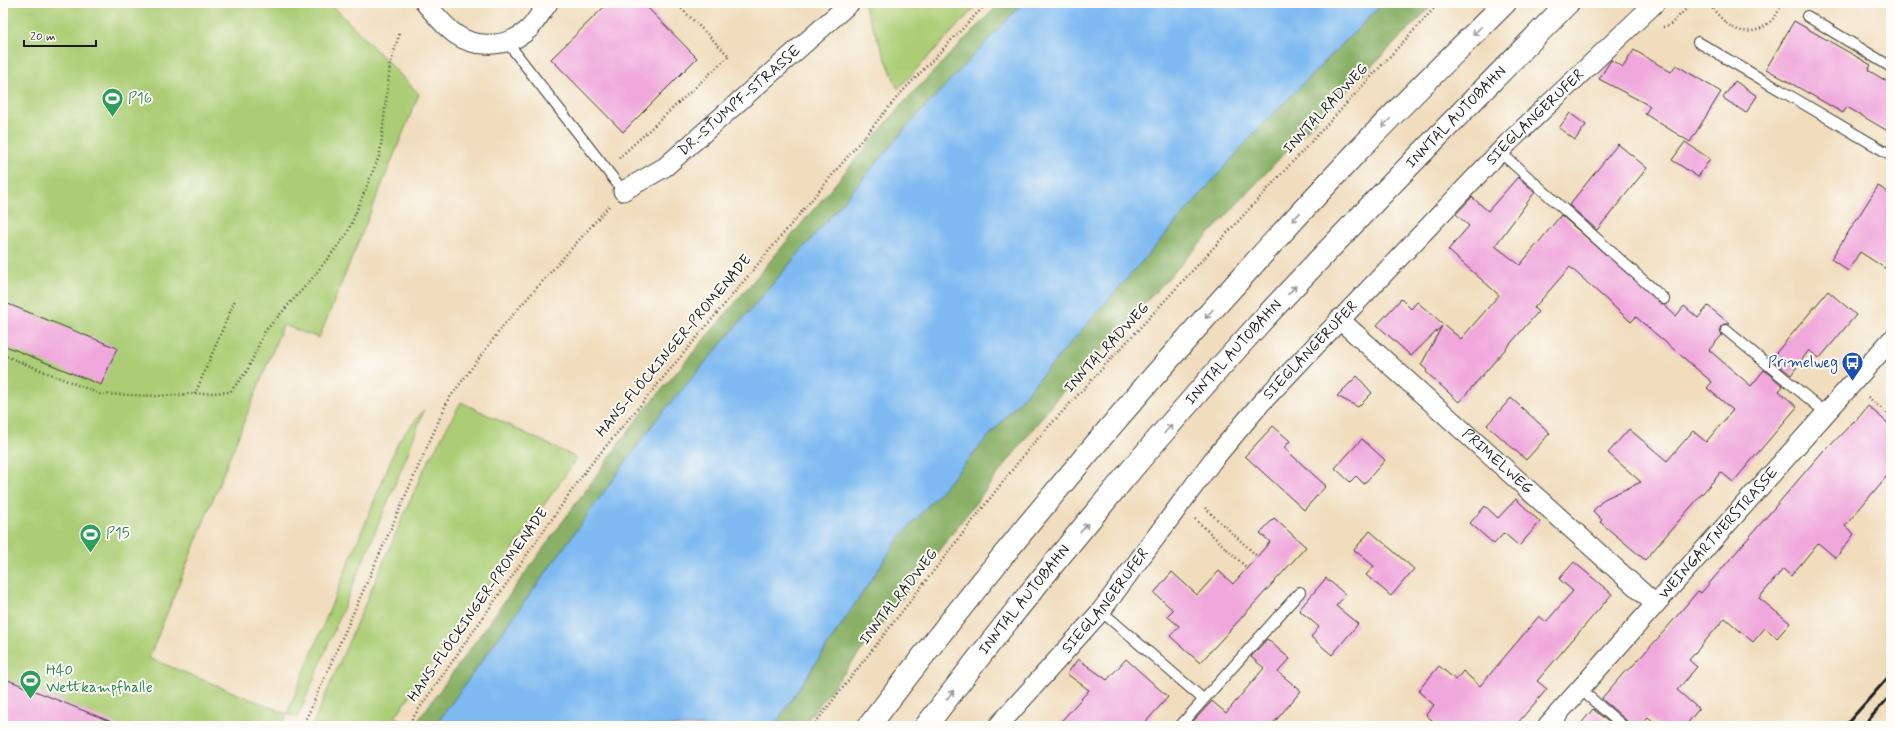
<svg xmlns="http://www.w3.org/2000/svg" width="1894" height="729" font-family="Mynerve,sans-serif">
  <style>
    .green { fill: #accd75; stroke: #647448 }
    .forest { fill: #89b066; stroke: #526641 }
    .water { fill: #7ebaf1; stroke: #4d6b86 }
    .building { fill: #f0a7dc }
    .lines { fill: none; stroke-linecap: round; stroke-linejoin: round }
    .service-casing { stroke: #3c3934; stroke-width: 12 }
    .minor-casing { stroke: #3c3934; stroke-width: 21 }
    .motorway-casing { stroke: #3c3934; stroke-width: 24 }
    .path { stroke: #3c3934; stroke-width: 2.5; stroke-dasharray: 1 3; stroke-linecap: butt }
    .service { stroke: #fff; stroke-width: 10 }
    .minor { stroke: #fff; stroke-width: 19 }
    .motorway { stroke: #fff; stroke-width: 22 }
    .rail { stroke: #1c1c1c; stroke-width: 3 }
    .oneway { stroke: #999 }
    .labels { text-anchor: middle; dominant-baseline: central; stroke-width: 4; stroke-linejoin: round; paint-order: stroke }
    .leisure-label { font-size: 15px; fill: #27864d; stroke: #fdfcf7; text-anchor: start }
    .street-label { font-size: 15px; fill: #1c1c1c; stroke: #fdfcf7 }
    .transit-label { font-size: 15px; fill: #164399; stroke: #fdfcf7; text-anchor: end }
  </style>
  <rect width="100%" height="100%" fill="#fdfcf7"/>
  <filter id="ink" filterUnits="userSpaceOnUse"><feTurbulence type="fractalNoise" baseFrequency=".025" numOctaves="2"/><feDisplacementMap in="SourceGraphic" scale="8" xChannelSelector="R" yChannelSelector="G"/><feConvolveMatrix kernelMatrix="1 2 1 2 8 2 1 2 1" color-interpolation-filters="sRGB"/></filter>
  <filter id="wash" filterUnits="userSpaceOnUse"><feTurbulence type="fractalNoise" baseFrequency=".012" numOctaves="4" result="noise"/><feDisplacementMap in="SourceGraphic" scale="16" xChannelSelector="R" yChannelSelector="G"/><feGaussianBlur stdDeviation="0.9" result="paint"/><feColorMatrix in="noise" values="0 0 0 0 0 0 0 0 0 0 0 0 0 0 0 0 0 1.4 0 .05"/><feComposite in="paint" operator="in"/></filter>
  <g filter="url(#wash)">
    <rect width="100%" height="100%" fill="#f1ddbe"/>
    <g class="green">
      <path d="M 3,3 L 330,3 L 419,94 L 319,338 L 283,325 L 149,658 L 287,714 L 399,440 L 424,410 L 408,453 L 298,717 L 287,714 L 282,726 L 3,726 Z"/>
      <path d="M 863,3 L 979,3 L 898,89 Z"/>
      <path d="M 461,402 L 577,458 L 395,717 L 402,721 L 399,726 L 312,726 L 423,471 Z"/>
    </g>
    <g class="forest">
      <path d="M 1000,3 L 1023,3 L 914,119 L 656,420 L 435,726 L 414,726 L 638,418 L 904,102 Z"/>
      <path d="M 1383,3 L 1435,3 L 1290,147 L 1056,399 L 803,726 L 774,726 L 897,541 L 1257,130 Z"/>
    </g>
    <path class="water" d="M 1023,3 L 1383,3 L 1257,130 L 897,541 L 774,726 L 435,726 L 656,420 L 914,119 Z"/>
    <g id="blocks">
      <g class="building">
        <path d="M 608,3 L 643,3 L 697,58 L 623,132 L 551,59 Z"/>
        <path d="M 1794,21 L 1871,65 L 1868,70 L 1891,84 L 1891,133 L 1847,107 L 1843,113 L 1766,69 Z"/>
        <path d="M 1634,50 L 1671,72 L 1676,65 L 1721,92 L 1690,142 L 1645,114 L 1650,106 L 1599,79 L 1611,60 L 1623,67 Z"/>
        <path d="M 1735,81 L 1757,96 L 1746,113 L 1723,98 Z"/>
        <path d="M 1570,113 L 1586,125 L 1575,140 L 1559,128 Z"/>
        <path d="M 1685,142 L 1710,159 L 1698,177 L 1672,160 Z"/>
        <path d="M 1618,144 L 1647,168 L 1597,230 L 1569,205 Z"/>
        <path d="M 1518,177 L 1535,192 L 1495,246 L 1520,265 L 1561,215 L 1676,316 L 1684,306 L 1698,318 L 1708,306 L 1730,324 L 1724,324 L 1721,326 L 1720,329 L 1722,335 L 1709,350 L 1751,386 L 1764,370 L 1783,386 L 1779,391 L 1797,407 L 1733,482 L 1721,472 L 1645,560 L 1600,522 L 1602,520 L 1593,511 L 1604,499 L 1641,482 L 1608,453 L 1629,429 L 1667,461 L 1693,431 L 1706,442 L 1733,410 L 1707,388 L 1712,382 L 1636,317 L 1631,322 L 1570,267 L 1534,308 L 1538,312 L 1459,402 L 1426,372 L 1427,370 L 1421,365 L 1442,326 L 1411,356 L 1377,325 L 1401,299 L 1411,309 L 1417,302 L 1461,339 L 1499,295 L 1448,250 L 1469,226 L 1456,214 L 1472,197 L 1488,211 Z"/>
        <path d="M 1878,186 L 1891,194 L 1891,272 L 1860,252 L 1848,271 L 1831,259 Z"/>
        <path d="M 1828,291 L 1856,315 L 1819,359 L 1809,350 L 1791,375 L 1771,359 Z"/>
        <path d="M 3,302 L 117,348 L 101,385 L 3,345 Z"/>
        <path d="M 1357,376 L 1372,393 L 1358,407 L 1337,396 Z"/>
        <path d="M 1511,398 L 1550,433 L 1526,460 L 1487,425 Z"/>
        <path d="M 1868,406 L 1891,426 L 1891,471 L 1845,526 L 1854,534 L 1836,558 L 1818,543 L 1791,576 L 1783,569 L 1759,598 L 1790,623 L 1777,638 L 1765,628 L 1753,642 L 1725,618 L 1689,660 L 1697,667 L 1677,690 L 1699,709 L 1685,726 L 1659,726 L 1648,717 L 1640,726 L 1629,726 L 1627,721 L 1602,699 L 1602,698 L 1627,669 L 1628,671 L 1660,636 L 1698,591 L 1701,593 L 1824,450 L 1825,451 L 1854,421 L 1855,422 Z"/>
        <path d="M 1273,426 L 1290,441 L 1284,448 L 1326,486 L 1304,510 L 1245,456 Z"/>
        <path d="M 1362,439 L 1385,460 L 1364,484 L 1356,476 L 1350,482 L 1335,468 Z"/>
        <path d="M 1516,499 L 1540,522 L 1519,546 L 1504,533 L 1494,544 L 1470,523 L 1485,506 L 1498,518 Z"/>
        <path d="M 1274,518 L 1306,547 L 1200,663 L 1170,636 L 1179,626 L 1167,616 L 1173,610 L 1154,593 L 1172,572 L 1197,595 L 1219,571 L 1233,584 L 1270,542 L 1260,533 Z"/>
        <path d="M 1370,531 L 1414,569 L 1391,596 L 1366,575 L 1374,566 L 1354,550 Z"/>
        <path d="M 1574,562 L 1612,594 L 1537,681 L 1547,689 L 1515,726 L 1439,726 L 1426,715 L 1434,705 L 1418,691 L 1439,666 L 1456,680 L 1463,671 L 1480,686 L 1539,616 L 1546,622 L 1573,591 L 1559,579 Z"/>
        <path d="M 1326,578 L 1346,595 L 1336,606 L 1358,624 L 1332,655 L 1311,637 L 1319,627 L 1299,610 Z"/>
        <path d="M 1267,639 L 1290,659 L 1278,672 L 1301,691 L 1271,726 L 1189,726 L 1212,701 L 1226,713 L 1264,668 L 1251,657 Z"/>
        <path d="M 1078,659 L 1107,680 L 1126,659 L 1168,697 L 1142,726 L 1057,726 L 1089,690 L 1067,674 Z"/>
        <path d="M 3,678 L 119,725 L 119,726 L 3,726 Z"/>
        <path d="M 1593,709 L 1613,726 L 1579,726 Z"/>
      </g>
    </g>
  </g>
  <g filter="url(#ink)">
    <use href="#blocks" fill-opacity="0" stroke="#3c3934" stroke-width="1"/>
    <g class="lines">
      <defs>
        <g id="service">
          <path d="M 1807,16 L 1891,67"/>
          <path d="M 507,42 L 623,191"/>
          <path d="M 1698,42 L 1891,155"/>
          <path d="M 1500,152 L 1664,299"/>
          <path d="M 1726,330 L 1826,413"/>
          <path d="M 1101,611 L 1203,699"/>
          <path d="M 1580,689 L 1623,726"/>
          <path d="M 1181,725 L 1300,592"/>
        </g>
        <g id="minor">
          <path d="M 425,3 C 434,13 444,26 455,34 C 477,50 511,47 530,28 C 537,20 542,11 548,3"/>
          <path id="s1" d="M 623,191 L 665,167 L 850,3"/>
          <path id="s2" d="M 1339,319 L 1655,604"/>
          <path id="s3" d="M 998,726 L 1101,611 L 1213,460 L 1261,403 L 1509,142 L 1655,3"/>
          <path id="s4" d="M 1547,726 L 1891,340"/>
        </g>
        <g id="motorway">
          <path d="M 869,726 C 1020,527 1183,337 1355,154 C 1403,103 1455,53 1505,3"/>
          <path id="s5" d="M 926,726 C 1031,588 1142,453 1258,325 C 1359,215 1464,110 1568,3"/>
        </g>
      </defs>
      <use href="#service" class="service-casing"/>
      <use href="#minor" class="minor-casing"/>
      <use href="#motorway" class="motorway-casing"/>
      <g class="path">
        <path d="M 1707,3 C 1714,10 1721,19 1729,25 C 1750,41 1775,25 1782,3"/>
        <path d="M 1663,27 L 1669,26 L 1692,3"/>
        <path d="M 619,158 L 729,56 L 676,3"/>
        <path d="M 3,355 L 100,394 L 156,396 L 230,392 L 247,371 L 265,331 L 310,281 L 347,234 L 380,154 L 390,65 L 400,32"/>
        <path d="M 195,394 L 235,300"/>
        <path d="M 1868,397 L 1891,417"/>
        <path d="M 1205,508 L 1257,556"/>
        <path d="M 1195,519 L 1247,568"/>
        <path d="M 303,726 L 448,400 L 503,326 L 609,206"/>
        <path d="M 407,726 L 587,469 L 899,95 L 987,3"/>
        <path d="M 813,726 L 1030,447 L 1439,3"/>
      </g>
      <use href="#service" class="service"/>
      <use href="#minor" class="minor"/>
      <use href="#motorway" class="motorway"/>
      <g class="rail">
        <path d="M 1845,726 L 1891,674"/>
        <path d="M 1863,726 L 1891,695"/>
      </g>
    </g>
    <defs><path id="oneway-shaft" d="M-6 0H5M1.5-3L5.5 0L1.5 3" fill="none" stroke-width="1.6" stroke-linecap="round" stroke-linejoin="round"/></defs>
    <g class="oneway">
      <use href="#oneway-shaft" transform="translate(1477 31) rotate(135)"/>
      <use href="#oneway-shaft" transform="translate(1386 123) rotate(135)"/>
      <use href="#oneway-shaft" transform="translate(1296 217) rotate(133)"/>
      <use href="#oneway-shaft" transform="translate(1292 290) rotate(-47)"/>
      <use href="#oneway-shaft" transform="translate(1209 314) rotate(131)"/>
      <use href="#oneway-shaft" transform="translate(1168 429) rotate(-49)"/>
      <use href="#oneway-shaft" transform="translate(1084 528) rotate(-50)"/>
      <use href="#oneway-shaft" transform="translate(950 695) rotate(-53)"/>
    </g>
  </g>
  <defs>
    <symbol id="stadium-pin" viewBox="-11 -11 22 30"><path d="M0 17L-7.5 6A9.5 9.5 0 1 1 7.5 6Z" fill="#2e9e5b" stroke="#fdfcf7"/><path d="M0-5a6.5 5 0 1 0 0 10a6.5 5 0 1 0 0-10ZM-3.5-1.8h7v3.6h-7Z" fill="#fff"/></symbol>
    <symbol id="bus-pin" viewBox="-11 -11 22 30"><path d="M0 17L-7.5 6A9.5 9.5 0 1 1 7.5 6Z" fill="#1a4fb4" stroke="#fdfcf7"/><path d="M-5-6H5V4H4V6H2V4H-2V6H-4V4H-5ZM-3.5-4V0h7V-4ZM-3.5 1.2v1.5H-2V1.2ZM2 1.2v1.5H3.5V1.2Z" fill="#fff"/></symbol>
  </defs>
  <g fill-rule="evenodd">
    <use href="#stadium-pin" x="100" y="86" width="25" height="34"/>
    <use href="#bus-pin" x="1840" y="350" width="25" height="34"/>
    <use href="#stadium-pin" x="78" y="522" width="25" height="34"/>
    <use href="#stadium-pin" x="18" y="668" width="25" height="34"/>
  </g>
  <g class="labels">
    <g class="leisure-label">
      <text x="128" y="99">P16</text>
      <text x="106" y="534">P15</text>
      <text x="46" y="671">H40<tspan x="46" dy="17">Wettkampfhalle</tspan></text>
    </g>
    <g class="street-label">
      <text stroke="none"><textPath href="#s1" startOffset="148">DR.-STUMPF-STRASSE</textPath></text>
      <text transform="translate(1326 109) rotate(-47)">INNTALRADWEG</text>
      <text stroke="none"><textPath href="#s5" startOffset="808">INNTAL AUTOBAHN</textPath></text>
      <text stroke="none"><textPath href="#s3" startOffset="813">SIEGLANGERUFER</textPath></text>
      <text transform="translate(674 346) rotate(-50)">HANS-FLÖCKINGER-PROMENADE</text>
      <text transform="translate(1107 348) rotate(-47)">INNTALRADWEG</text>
      <text stroke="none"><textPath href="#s3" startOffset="489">SIEGLANGERUFER</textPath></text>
      <text stroke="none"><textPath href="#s5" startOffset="484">INNTAL AUTOBAHN</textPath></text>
      <text stroke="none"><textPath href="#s2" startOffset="213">PRIMELWEG</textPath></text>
      <text stroke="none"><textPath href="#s4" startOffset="258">WEINGARTNERSTRASSE</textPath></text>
      <text transform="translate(899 597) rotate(-52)">INNTALRADWEG</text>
      <text stroke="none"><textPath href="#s5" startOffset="160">INNTAL AUTOBAHN</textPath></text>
      <text stroke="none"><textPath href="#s3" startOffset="165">SIEGLANGERUFER</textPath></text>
      <text transform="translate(478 605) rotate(-55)">HANS-FLÖCKINGER-PROMENADE</text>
    </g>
    <g class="transit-label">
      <text x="1838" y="363">Primelweg</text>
    </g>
  </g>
  <rect width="1894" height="729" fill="none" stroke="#fdfcf7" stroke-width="16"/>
  <path d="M24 40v6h72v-6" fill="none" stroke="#1c1c1c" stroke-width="2"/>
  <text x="30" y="40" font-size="12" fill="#1c1c1c" stroke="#fdfcf7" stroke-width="3" paint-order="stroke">20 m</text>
</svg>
